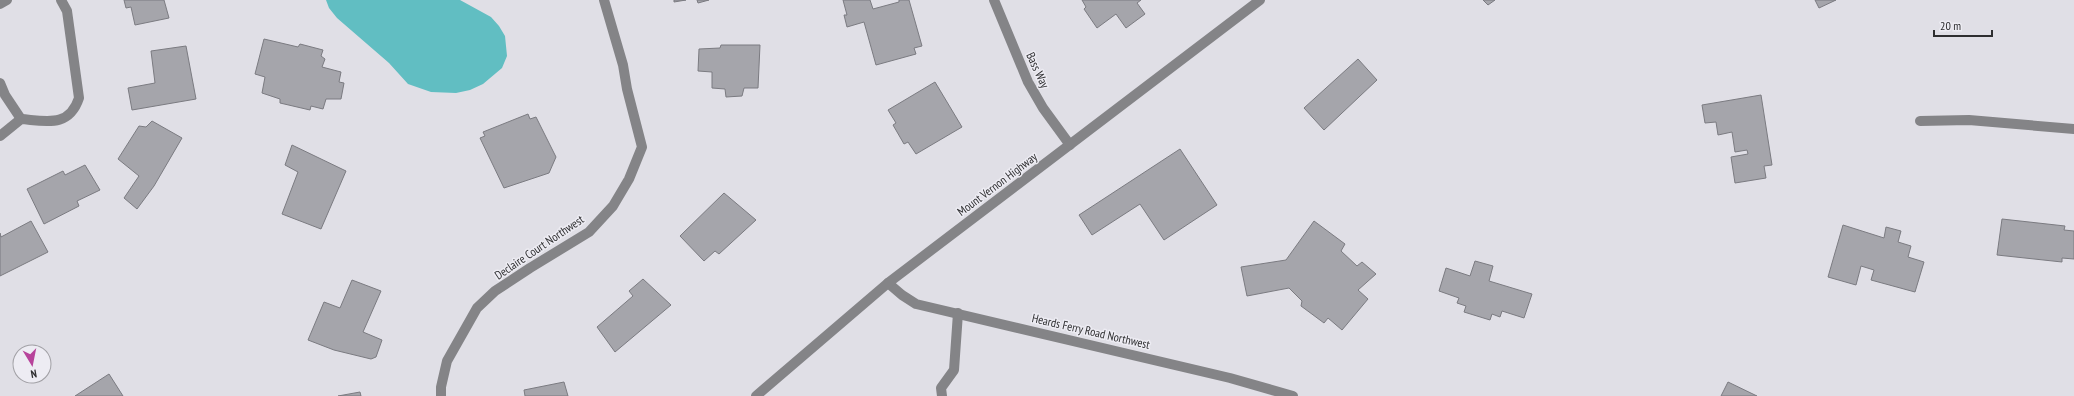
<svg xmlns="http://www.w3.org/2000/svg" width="2074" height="396" font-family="'PT Sans Narrow',sans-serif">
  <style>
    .water { fill: #61bec2 }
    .building { fill: #a5a5ab; stroke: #7b7b81 }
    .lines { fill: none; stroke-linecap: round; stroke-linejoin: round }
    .minor { stroke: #848487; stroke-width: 10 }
    .labels { text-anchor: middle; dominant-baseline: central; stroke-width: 3; stroke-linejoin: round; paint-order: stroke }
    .street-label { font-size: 12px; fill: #2e2e30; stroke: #edecf3 }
  </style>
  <rect width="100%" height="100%" fill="#e0dfe6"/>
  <path class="water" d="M 326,0 L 460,0 L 491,17 L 499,26 L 505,36 L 507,56 L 502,68 L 483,84 L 470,90 L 456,93 L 431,92 L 408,84 L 389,63 L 337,18 L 329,8 Z"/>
  <g class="building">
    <path d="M 124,0 L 164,0 L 169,18 L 135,25 L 131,7 L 126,8 Z"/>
    <path d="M 674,0 L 686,0 L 674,2 Z"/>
    <path d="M 697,0 L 709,0 L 698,3 Z"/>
    <path d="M 843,0 L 870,0 L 873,9 L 899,2 L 899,0 L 909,0 L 922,46 L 914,48 L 916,54 L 876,65 L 864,22 L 847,27 L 844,15 L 847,15 Z"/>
    <path d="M 1082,0 L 1141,0 L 1137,3 L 1145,14 L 1126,28 L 1116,14 L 1097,28 L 1084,9 L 1086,7 Z"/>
    <path d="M 1483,0 L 1495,0 L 1488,5 Z"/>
    <path d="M 1815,0 L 1836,0 L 1819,8 Z"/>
    <path d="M 264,39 L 298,47 L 300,44 L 323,50 L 321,56 L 325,59 L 322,67 L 341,72 L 339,82 L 344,83 L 341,99 L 326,99 L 323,109 L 311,106 L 310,110 L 280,103 L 280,99 L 262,93 L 265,77 L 255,74 Z"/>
    <path d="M 721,45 L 760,45 L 758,88 L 744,88 L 742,96 L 726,97 L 725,89 L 712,88 L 712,72 L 698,71 L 699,49 L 720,48 Z"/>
    <path d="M 186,46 L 196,99 L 132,110 L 128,88 L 155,83 L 151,51 Z"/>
    <path d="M 1358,59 L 1377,80 L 1324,130 L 1304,108 Z"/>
    <path d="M 935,82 L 962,127 L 916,154 L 908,142 L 904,144 L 893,125 L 896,123 L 888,110 Z"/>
    <path d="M 1761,95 L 1772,165 L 1764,166 L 1766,178 L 1735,183 L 1731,157 L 1748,154 L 1747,150 L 1735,152 L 1732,132 L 1718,135 L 1716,122 L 1705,123 L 1702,105 Z"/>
    <path d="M 528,114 L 530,119 L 536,117 L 556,157 L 549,173 L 504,188 L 480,138 L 485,136 L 483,132 Z"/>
    <path d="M 152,121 L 182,138 L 154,186 L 137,209 L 124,198 L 139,176 L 118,159 L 139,126 L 146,127 Z"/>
    <path d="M 292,145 L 346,171 L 321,229 L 282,214 L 298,172 L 285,165 Z"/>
    <path d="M 1180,149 L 1217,205 L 1164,240 L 1140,204 L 1092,235 L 1079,215 Z"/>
    <path d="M 85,165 L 100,190 L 77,201 L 79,206 L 44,224 L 27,189 L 63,171 L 65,175 Z"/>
    <path d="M 724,193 L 756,220 L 719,254 L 715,251 L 704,261 L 680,236 Z"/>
    <path d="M 2002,219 L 2065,226 L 2064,230 L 2074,231 L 2074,259 L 2062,258 L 2062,262 L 1997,255 Z"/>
    <path d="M 31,221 L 48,252 L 0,276 L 0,233 L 1,237 Z"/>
    <path d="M 1314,221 L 1345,244 L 1341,251 L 1357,266 L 1362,262 L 1376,274 L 1358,290 L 1368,299 L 1342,330 L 1328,318 L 1324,323 L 1301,306 L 1302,301 L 1289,288 L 1247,296 L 1241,267 L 1286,260 Z"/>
    <path d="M 1843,225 L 1884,238 L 1886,227 L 1901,231 L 1898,242 L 1911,246 L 1908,257 L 1924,262 L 1915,292 L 1871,280 L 1874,270 L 1861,266 L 1856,285 L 1828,277 Z"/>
    <path d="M 1475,261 L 1493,266 L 1489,281 L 1532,294 L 1524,318 L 1502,311 L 1500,317 L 1492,314 L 1490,320 L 1464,312 L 1466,306 L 1457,303 L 1459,298 L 1439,291 L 1446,268 L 1470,276 Z"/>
    <path d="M 643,279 L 671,305 L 615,352 L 597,327 L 633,296 L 629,291 Z"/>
    <path d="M 352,280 L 381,291 L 363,332 L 382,340 L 376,357 L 371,359 L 334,350 L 308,340 L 324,302 L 340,308 Z"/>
    <path d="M 109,374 L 123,396 L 75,396 Z"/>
    <path d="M 564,382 L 568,396 L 525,396 L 524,390 Z"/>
    <path d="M 1728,382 L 1757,396 L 1721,396 Z"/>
    <path d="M 360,392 L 361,396 L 338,396 Z"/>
  </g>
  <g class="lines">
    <g class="minor">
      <path d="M 994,0 L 1028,82 L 1043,108 L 1070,145"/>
      <path d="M 0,4 L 7,0"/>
      <path d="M 0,83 L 5,95 L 21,119"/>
      <path d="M 1920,121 L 1969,120 L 2074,129"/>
      <path d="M 0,136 L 21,119 C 46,121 69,128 79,98 L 67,11 L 61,0"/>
      <path d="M 888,283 L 902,295 L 916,304 L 1230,378 L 1293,396"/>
      <path d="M 441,396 L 441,387 L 447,361 L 477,308 L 495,291 L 530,268 L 589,232 L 613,206 L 629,179 L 642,147 L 627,89 L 623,65 L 604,0"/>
      <path d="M 756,396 L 888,283 L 1260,0"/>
      <path d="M 942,396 L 941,388 L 954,370 L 958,313"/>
    </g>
  </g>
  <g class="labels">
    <g class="street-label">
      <text transform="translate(1038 70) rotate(65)">Bass Way</text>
      <text transform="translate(997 184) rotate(-37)">Mount Vernon Highway</text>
      <text transform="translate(539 247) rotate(-34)">Declaire Court Northwest</text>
      <text transform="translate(1091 331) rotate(13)">Heards Ferry Road Northwest</text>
    </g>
  </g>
  <g transform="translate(32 364) rotate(170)"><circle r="19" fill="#edecf3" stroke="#a1a0a5"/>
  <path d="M0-3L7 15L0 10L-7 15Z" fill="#b7439b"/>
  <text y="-6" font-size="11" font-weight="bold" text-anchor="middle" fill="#2e2e30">N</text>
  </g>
  <path d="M1934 30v6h58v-6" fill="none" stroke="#2e2e30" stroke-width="2"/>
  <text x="1940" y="30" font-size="12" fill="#2e2e30" stroke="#edecf3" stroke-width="3" paint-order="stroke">20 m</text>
</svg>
